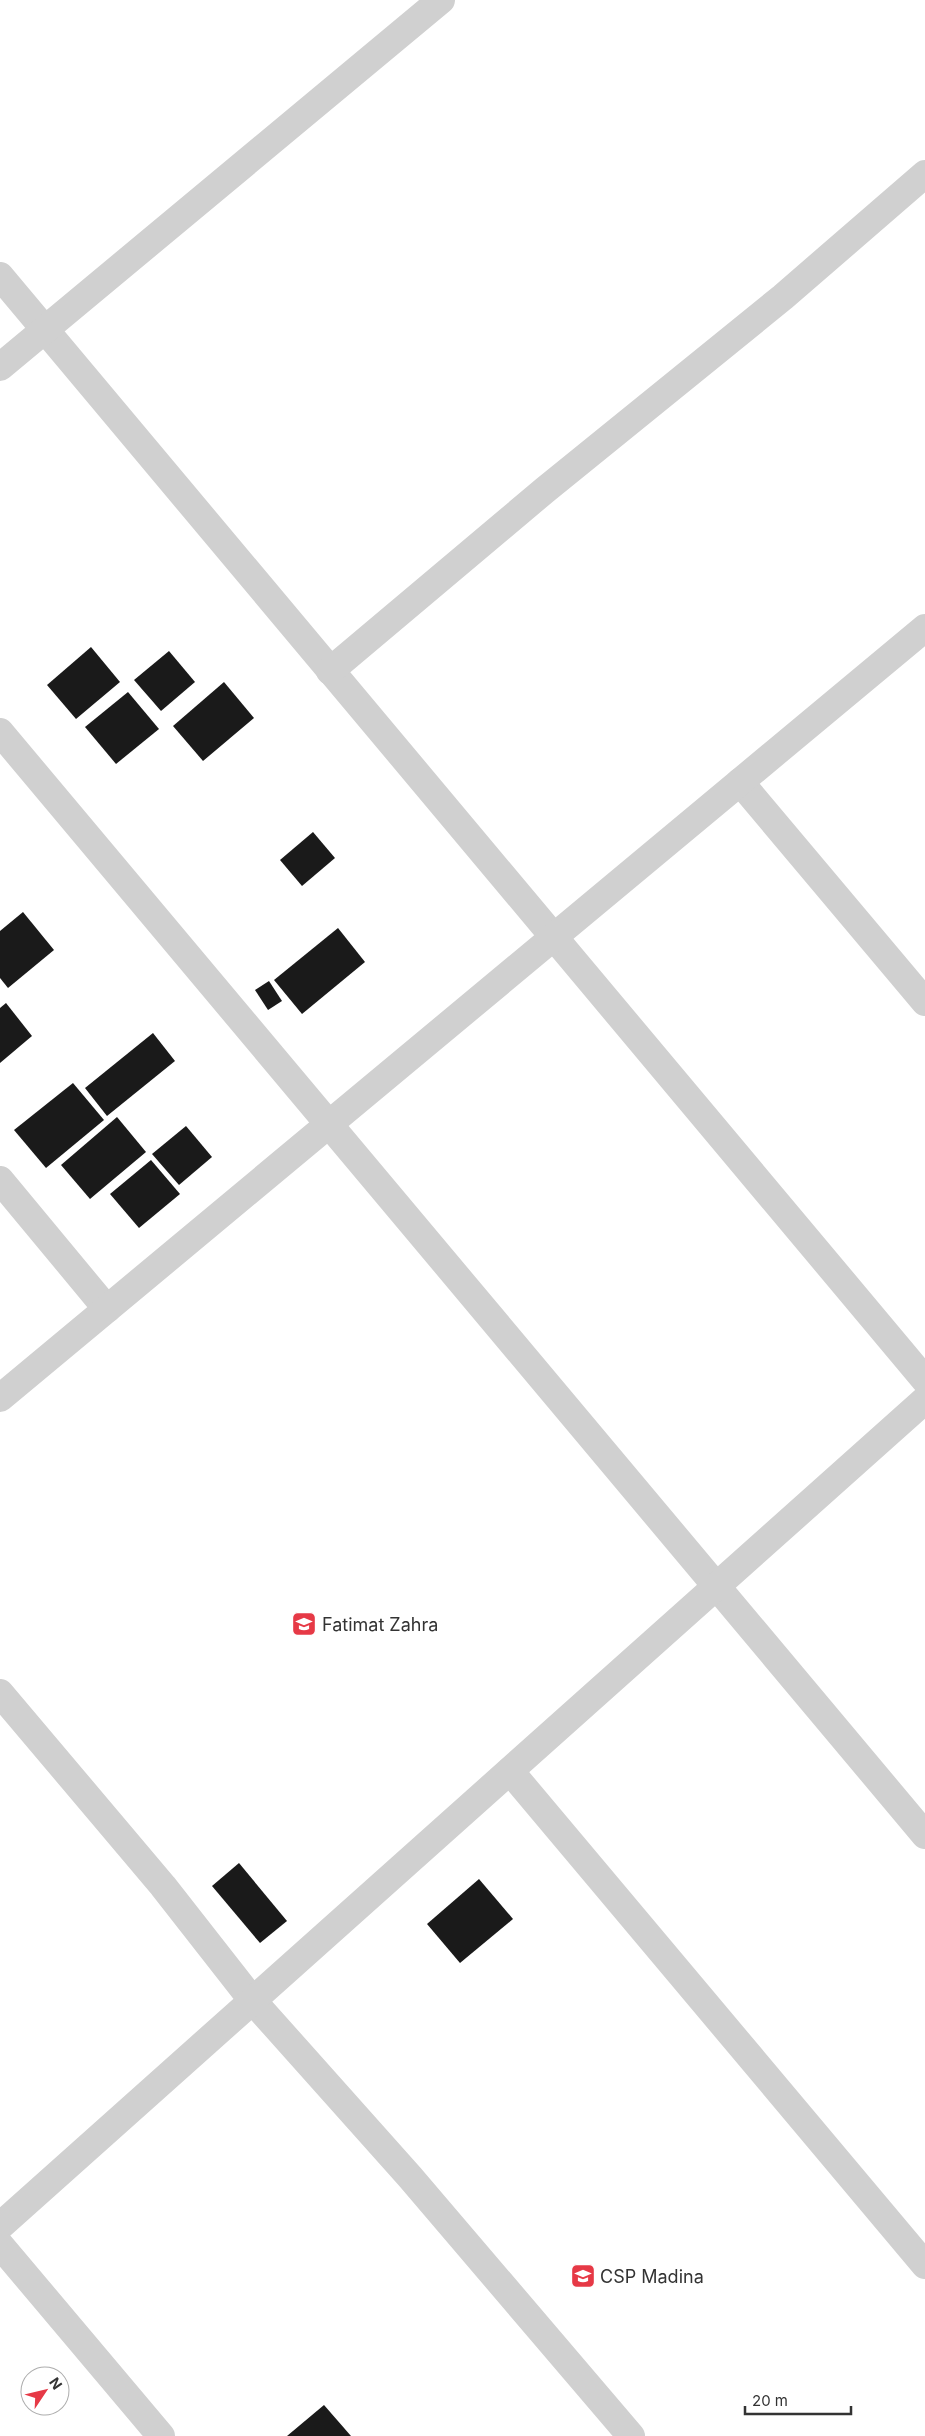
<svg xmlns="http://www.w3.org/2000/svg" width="925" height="2436" font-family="Inter,sans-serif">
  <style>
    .building { fill: #1a1a1a }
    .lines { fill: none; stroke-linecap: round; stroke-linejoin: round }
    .minor { stroke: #d0d0d0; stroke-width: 28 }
    .labels { text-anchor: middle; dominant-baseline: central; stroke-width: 5; stroke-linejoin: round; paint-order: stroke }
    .poi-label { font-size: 18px; fill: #333; stroke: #fff; text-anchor: start }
  </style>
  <rect width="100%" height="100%" fill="#fff"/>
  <g class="building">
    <path d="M 91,647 L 120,682 L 76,719 L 47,685 Z"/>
    <path d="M 169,651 L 195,682 L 161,711 L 134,680 Z"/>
    <path d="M 224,682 L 254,718 L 203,761 L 173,726 Z"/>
    <path d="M 128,692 L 159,729 L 116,764 L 85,727 Z"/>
    <path d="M 313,832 L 335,858 L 302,886 L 280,860 Z"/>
    <path d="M 23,912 L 54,950 L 8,988 L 0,978 L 0,931 Z"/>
    <path d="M 338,928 L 365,962 L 302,1014 L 274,980 Z"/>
    <path d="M 269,981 L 282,1001 L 268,1010 L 255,990 Z"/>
    <path d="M 6,1003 L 32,1036 L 0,1063 L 0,1008 Z"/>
    <path d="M 153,1033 L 175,1061 L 107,1116 L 85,1088 Z"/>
    <path d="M 73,1083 L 104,1120 L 46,1168 L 14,1130 Z"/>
    <path d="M 117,1117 L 146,1152 L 90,1199 L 61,1165 Z"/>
    <path d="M 186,1126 L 212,1157 L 179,1185 L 152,1154 Z"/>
    <path d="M 151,1160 L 180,1194 L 139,1228 L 110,1194 Z"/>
    <path d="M 239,1863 L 287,1921 L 260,1943 L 212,1886 Z"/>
    <path d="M 479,1879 L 513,1919 L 460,1963 L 427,1924 Z"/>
    <path d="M 324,2405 L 351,2436 L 287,2436 Z"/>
  </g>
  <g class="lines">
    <g class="minor">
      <path d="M 0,276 L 925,1380"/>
      <path d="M 0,367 L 441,0"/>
      <path d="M 330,671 L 545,490 L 783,297 L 925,174"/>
      <path d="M 0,732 L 925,1835"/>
      <path d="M 740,782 L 925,1002"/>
      <path d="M 0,1180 L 107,1309"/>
      <path d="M 0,1398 L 925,628"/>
      <path d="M 0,1693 L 163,1886 L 253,2001 L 410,2177 L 631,2436"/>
      <path d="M 510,1771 L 925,2265"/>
      <path d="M 0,2226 L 925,1400"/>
      <path d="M 0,2245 L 161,2436"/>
    </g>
  </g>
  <defs>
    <symbol id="school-square" viewBox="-11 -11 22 22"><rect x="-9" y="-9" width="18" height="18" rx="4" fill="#e63946" stroke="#fff"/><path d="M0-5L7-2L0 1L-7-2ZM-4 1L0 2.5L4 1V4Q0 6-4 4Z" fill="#fff"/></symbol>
  </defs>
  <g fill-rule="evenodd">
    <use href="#school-square" x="290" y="1610" width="28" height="28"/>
    <use href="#school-square" x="569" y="2262" width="28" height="28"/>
  </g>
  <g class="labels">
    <g class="poi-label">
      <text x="322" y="1624">Fatimat Zahra</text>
      <text x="600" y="2276">CSP Madina</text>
    </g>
  </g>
  <g transform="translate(45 2391) rotate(55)"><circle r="24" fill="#ffffff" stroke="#adadad"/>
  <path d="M0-4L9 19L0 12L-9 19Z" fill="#e63946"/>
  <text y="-8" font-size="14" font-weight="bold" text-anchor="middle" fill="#333333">N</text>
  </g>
  <path d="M745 2406v8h106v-8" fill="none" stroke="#333333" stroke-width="2.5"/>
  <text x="752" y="2406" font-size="15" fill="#333333" stroke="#ffffff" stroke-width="4" paint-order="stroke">20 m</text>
</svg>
